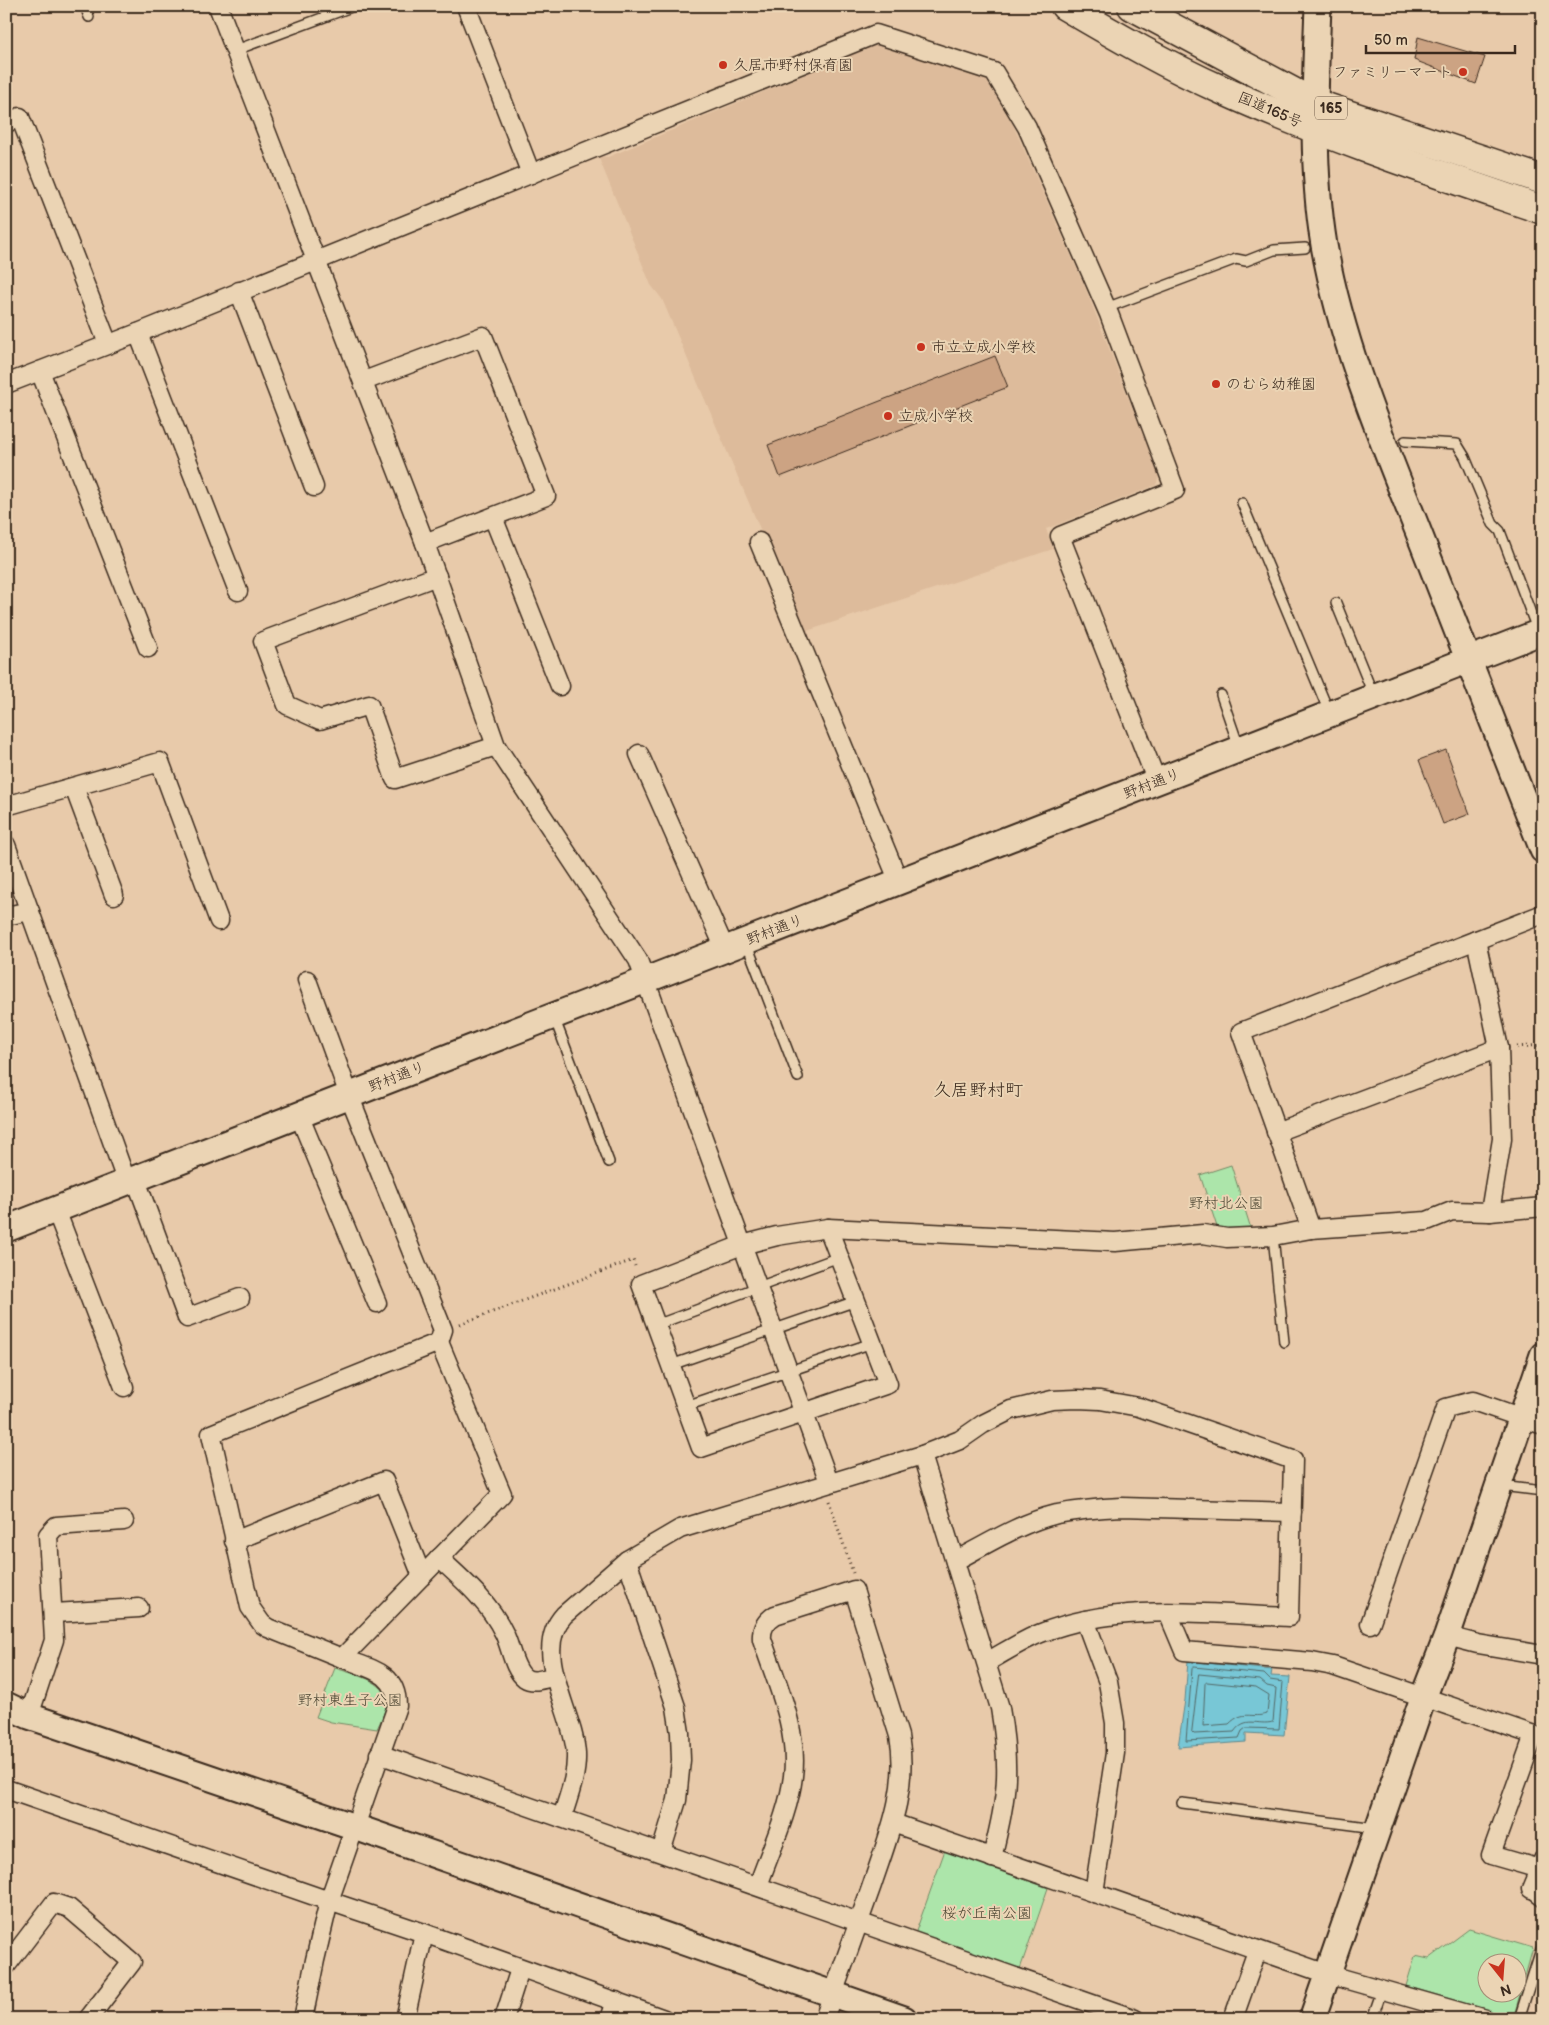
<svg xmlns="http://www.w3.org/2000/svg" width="1549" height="2025" font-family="'Balsamiq Sans','Klee One',sans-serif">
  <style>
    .built { fill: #ddbb9b }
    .green { fill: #ace5aa; stroke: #748864; fill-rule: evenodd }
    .water { fill: #78c7d6; stroke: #60888c }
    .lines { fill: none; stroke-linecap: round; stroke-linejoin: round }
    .shore { stroke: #536968; stroke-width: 1 }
    .building { fill: #cca383; stroke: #3b2a1e }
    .lane-casing { stroke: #3b2a1e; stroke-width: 12 }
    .street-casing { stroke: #3b2a1e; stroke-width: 21 }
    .secondary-casing { stroke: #3b2a1e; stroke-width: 29 }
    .highway-casing { stroke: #3b2a1e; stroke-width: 31 }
    .path { stroke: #3b2a1e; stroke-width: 3; stroke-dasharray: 1 4; stroke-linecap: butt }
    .lane { stroke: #ebd4b4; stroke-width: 9 }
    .street { stroke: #ebd4b4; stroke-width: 18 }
    .secondary { stroke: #ebd4b4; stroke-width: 25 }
    .highway { stroke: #ebd4b4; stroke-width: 28 }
    .poi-dot { fill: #c8321e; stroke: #ebd4b4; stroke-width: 2 }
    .labels { text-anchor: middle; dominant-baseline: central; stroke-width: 4; stroke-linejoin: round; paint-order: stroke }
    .shield { fill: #ebd4b4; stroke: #705d4b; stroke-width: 1 }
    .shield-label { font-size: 14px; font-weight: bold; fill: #3b2a1e }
    .poi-label { font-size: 15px; fill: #3b2a1e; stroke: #ebd4b4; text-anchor: start }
    .street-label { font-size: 15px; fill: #3b2a1e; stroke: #ebd4b4 }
    .park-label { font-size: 15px; fill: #4c4633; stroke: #ebd4b4 }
    .quarter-label { font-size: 18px; fill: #3b2a1e; stroke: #ebd4b4 }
  </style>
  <rect width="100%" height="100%" fill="#e8caaa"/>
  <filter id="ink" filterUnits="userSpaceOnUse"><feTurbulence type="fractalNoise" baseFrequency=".02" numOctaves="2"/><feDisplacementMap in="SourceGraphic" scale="10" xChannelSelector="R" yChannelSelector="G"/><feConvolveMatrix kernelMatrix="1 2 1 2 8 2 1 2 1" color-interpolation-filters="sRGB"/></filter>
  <g filter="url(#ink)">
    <path class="built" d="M 875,45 L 986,80 L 1013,125 L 1085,287 L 1159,476 L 1156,485 L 1046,529 L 1053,549 L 804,632 L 662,299 L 651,285 L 598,156 L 608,157 Z"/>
    <g class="green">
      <path d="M 1231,1165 L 1252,1232 L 1218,1230 L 1200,1175 Z"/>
      <path d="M 335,1668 C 352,1674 388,1680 387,1703 C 386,1711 380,1722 377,1729 L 331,1722 L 316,1717 Z"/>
      <path d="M 945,1850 L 1048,1888 L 1019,1972 L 915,1934 Z"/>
      <path d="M 1469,1929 L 1533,1948 L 1515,2012 L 1508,2016 L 1406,1986 L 1415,1956 L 1429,1959 ZM 1486,1962 L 1516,1962 L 1516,1992 L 1486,1992 Z"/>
    </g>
    <path class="water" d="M 1188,1661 L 1272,1670 L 1271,1676 L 1290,1677 L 1284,1735 L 1246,1733 L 1246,1742 L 1178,1747 L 1185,1700 Z"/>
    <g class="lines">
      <g class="shore">
        <path d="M 1194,1667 L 1264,1674 L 1270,1680 L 1283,1682 L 1279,1729 L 1246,1728 L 1242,1731 L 1239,1738 L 1186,1741 L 1192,1669 Z"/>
        <path d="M 1199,1674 L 1260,1680 L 1267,1686 L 1276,1688 L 1273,1722 C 1257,1726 1246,1715 1234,1732 L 1194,1734 L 1192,1732 Z"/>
        <path d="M 1207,1682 L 1256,1687 L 1269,1695 L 1267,1714 C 1251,1719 1244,1709 1229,1724 L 1203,1726 L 1205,1684 Z"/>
      </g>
    </g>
    <g class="building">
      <path d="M 1418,37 L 1485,57 L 1476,84 L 1414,60 Z"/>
      <path d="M 995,356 L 1008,387 L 780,477 L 768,445 Z"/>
      <path d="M 1446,750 L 1470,814 L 1443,824 L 1419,760 Z"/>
    </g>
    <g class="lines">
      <defs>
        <g id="lane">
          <path d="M 85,6 L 89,17"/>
          <path d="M 236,50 L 354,6"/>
          <path d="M 1106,308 L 1236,259 L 1246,261 L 1274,250 L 1305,248"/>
          <path d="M 1405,441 L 1457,444 L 1465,457 L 1493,524 L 1500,531 L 1538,632"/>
          <path d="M 1242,503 L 1329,712"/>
          <path d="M 1336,603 L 1373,694"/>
          <path d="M 1221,695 L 1239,747"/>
          <path d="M 746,942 L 798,1077"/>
          <path d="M 554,1017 L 609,1162"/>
          <path d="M 1273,1236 L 1284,1342"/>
          <path d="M 656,1325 L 839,1257"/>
          <path d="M 671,1365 L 856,1301"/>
          <path d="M 686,1406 L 872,1343"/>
          <path d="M 1501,1486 L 1543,1491"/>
          <path d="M 1182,1803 L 1376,1828"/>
          <path d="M 1531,1889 L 1530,1892 L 1543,1902"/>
          <path d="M 1372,2019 L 1382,1990"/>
          <path d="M 1519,2019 L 1543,1943"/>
        </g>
        <g id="street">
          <path d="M 218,6 L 425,543 L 496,746 L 638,960 L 829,1482"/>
          <path d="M 466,6 L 531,174"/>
          <path d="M 6,123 L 20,117 L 108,344"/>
          <path d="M 239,291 L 314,487"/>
          <path d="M 138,333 L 238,591"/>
          <path d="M 40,371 L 148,648"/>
          <path d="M 364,381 L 483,336 L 546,496 L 425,543"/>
          <path d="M 6,384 L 138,333 L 876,34 L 994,72 L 1027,127 L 1109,314 L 1175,490 L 1060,536 L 1157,782"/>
          <path d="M 493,517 L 560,686"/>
          <path d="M 759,542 L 899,882"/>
          <path d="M 437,576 L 263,641 L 287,705 L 320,720 L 369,705 L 395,779 L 496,746"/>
          <path d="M 639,754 L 725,949"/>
          <path d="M 74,787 L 114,895"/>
          <path d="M 6,806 L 160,762 L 219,921"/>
          <path d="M 6,845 L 127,1183"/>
          <path d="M 6,916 L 30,911"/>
          <path d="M 1476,940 L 1499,1048 L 1502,1139 L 1490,1212"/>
          <path d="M 307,980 L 349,1095 L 443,1330 L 439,1342"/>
          <path d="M 299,1115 L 377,1303"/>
          <path d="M 1276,1132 L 1499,1048"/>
          <path d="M 136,1180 L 187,1318 L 240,1298"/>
          <path d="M 56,1210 L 124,1387"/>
          <path d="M 828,1228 L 888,1384 L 701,1448 L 641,1284 L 742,1245 L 777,1236 Z"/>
          <path d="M 828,1228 L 1115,1242 L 1203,1234 L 1227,1238 L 1273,1236 L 1311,1229 L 1427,1221 L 1452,1211 L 1490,1212 L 1543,1207"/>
          <path d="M 1311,1229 L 1241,1032 L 1543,914"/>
          <path d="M 439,1342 L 502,1494 L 342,1658 L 268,1628 L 262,1624 L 250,1607 L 211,1434 Z"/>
          <path d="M 922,1455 L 1000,1708 C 1004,1731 1007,1754 1006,1778 C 1005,1805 998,1832 992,1858"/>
          <path d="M 234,1541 L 384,1481 L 422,1576"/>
          <path d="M 439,1558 C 463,1580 490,1603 504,1633 C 511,1647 513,1669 525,1678 C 534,1684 546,1678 555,1676"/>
          <path d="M 627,1560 L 676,1707 L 680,1733 L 681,1760 L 677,1800 L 661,1852"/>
          <path d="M 955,1561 C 987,1544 1020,1523 1057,1514 C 1078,1510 1100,1508 1122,1507 L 1292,1512"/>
          <path d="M 54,1613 L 139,1608"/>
          <path d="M 1168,1613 L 1184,1651 L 1312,1662 L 1333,1666 L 1534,1735 L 1491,1855 L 1543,1870"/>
          <path d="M 1085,1620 L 1108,1682 L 1115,1723 L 1115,1753 L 1094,1893"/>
          <path d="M 1370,1624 L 1446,1408 L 1473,1401 L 1543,1425"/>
          <path d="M 1447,1636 L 1478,1644 L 1543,1655"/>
          <path d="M 29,1716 L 54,1640 L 48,1535 L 56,1526 L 124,1521"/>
          <path d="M 379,1754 L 1135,2019"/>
          <path d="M 6,1789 L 329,1901 L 397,1706 C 397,1671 369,1669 342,1658"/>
          <path d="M 562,1818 C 568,1797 577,1776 576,1754 C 574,1712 530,1652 564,1615 L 627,1560 L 680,1529 L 922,1455 L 960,1440 L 983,1424 L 1011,1410 L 1052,1400 L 1077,1399 L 1100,1400 L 1139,1407 L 1293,1460 L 1289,1617 C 1207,1614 1119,1602 1041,1633 C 1023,1640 1005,1652 987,1662"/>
          <path d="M 893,1823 L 1327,1974 L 1485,2019"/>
          <path d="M 758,1886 C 770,1851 789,1812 793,1776 C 799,1730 776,1682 762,1639 C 761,1628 766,1621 775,1615 L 854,1590 L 899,1736 C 909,1788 888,1837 872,1885 C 856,1930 840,1974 824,2019"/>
          <path d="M 1531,1889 L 1543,1860"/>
          <path d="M 6,1966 L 54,1903 L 69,1908 L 132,1962 L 88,2019"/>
          <path d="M 303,2019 L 315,1960 L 329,1901 L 424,1933 L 664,2019"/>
          <path d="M 405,2019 L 424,1933"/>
          <path d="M 504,2019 L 520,1969"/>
          <path d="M 610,2019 L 616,2001"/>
          <path d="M 1233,2019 L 1257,1951"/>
        </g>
        <g id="secondary">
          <path d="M 1318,6 C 1315,86 1311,166 1324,245 C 1342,346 1383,442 1420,536 C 1461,641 1502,745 1543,850"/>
          <path d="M 6,1229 L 1543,631"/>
          <path d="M 6,1705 L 29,1716 L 355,1827 L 904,2019"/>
          <path d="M 1312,2019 L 1423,1698 L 1447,1636 L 1543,1355"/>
        </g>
        <g id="highway">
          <path d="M 1065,6 C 1116,36 1168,66 1222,90 C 1326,137 1435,173 1543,210"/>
          <path d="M 1132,6 L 1314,103 L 1543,180"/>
        </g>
      </defs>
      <use href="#lane" class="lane-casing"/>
      <use href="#street" class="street-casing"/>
      <use href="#secondary" class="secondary-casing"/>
      <use href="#highway" class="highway-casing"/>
      <g class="path">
        <path d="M 1517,1047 L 1543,1045"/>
        <path d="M 460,1324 L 633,1260 L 635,1266"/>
        <path d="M 829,1501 L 853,1573"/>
      </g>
      <use href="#lane" class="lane"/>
      <use href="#street" class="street"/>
      <use href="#secondary" class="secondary"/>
      <use href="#highway" class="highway"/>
    </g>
  </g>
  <g class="poi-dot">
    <circle cx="723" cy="65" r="5"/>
    <circle cx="1463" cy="72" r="5"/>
    <circle cx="921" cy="347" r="5"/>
    <circle cx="1216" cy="384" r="5"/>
    <circle cx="888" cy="416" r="5"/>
  </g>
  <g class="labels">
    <rect class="shield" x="1315" y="96.5" width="32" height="23" rx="4"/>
    <g class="shield-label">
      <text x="1331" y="108">165</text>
    </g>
    <g class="poi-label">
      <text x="733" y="65">久居市野村保育園</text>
      <text x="1453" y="72" text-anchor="end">ファミリーマート</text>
      <text x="931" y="347">市立立成小学校</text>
      <text x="1226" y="384">のむら幼稚園</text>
      <text x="898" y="416">立成小学校</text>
    </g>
    <g class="street-label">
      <text transform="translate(1270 110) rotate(23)">国道165号</text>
      <text transform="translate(1152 784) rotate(-21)">野村通り</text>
      <text transform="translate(775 930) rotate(-21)">野村通り</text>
      <text transform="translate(397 1077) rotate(-21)">野村通り</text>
    </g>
    <g class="park-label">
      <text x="1226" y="1203">野村北公園</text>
      <text x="350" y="1700">野村東生子公園</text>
      <text x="987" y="1913">桜が丘南公園</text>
    </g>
    <g class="quarter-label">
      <text x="978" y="1090">久居野村町</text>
    </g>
  </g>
  <rect width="1549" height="2025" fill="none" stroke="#ebd4b4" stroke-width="25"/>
  <rect x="12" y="12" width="1524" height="2000" fill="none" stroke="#3b2a1e" stroke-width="2" filter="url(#ink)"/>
  <g transform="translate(1502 1978) rotate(163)"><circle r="24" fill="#ebd4b4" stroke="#a59078"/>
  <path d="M0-4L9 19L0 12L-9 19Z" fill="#c8321e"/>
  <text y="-8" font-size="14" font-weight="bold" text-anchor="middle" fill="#3b2a1e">N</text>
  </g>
  <path d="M1366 45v8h149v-8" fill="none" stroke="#3b2a1e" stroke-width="2.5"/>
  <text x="1374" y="45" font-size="15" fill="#3b2a1e" stroke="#ebd4b4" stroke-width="4" paint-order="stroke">50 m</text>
</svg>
